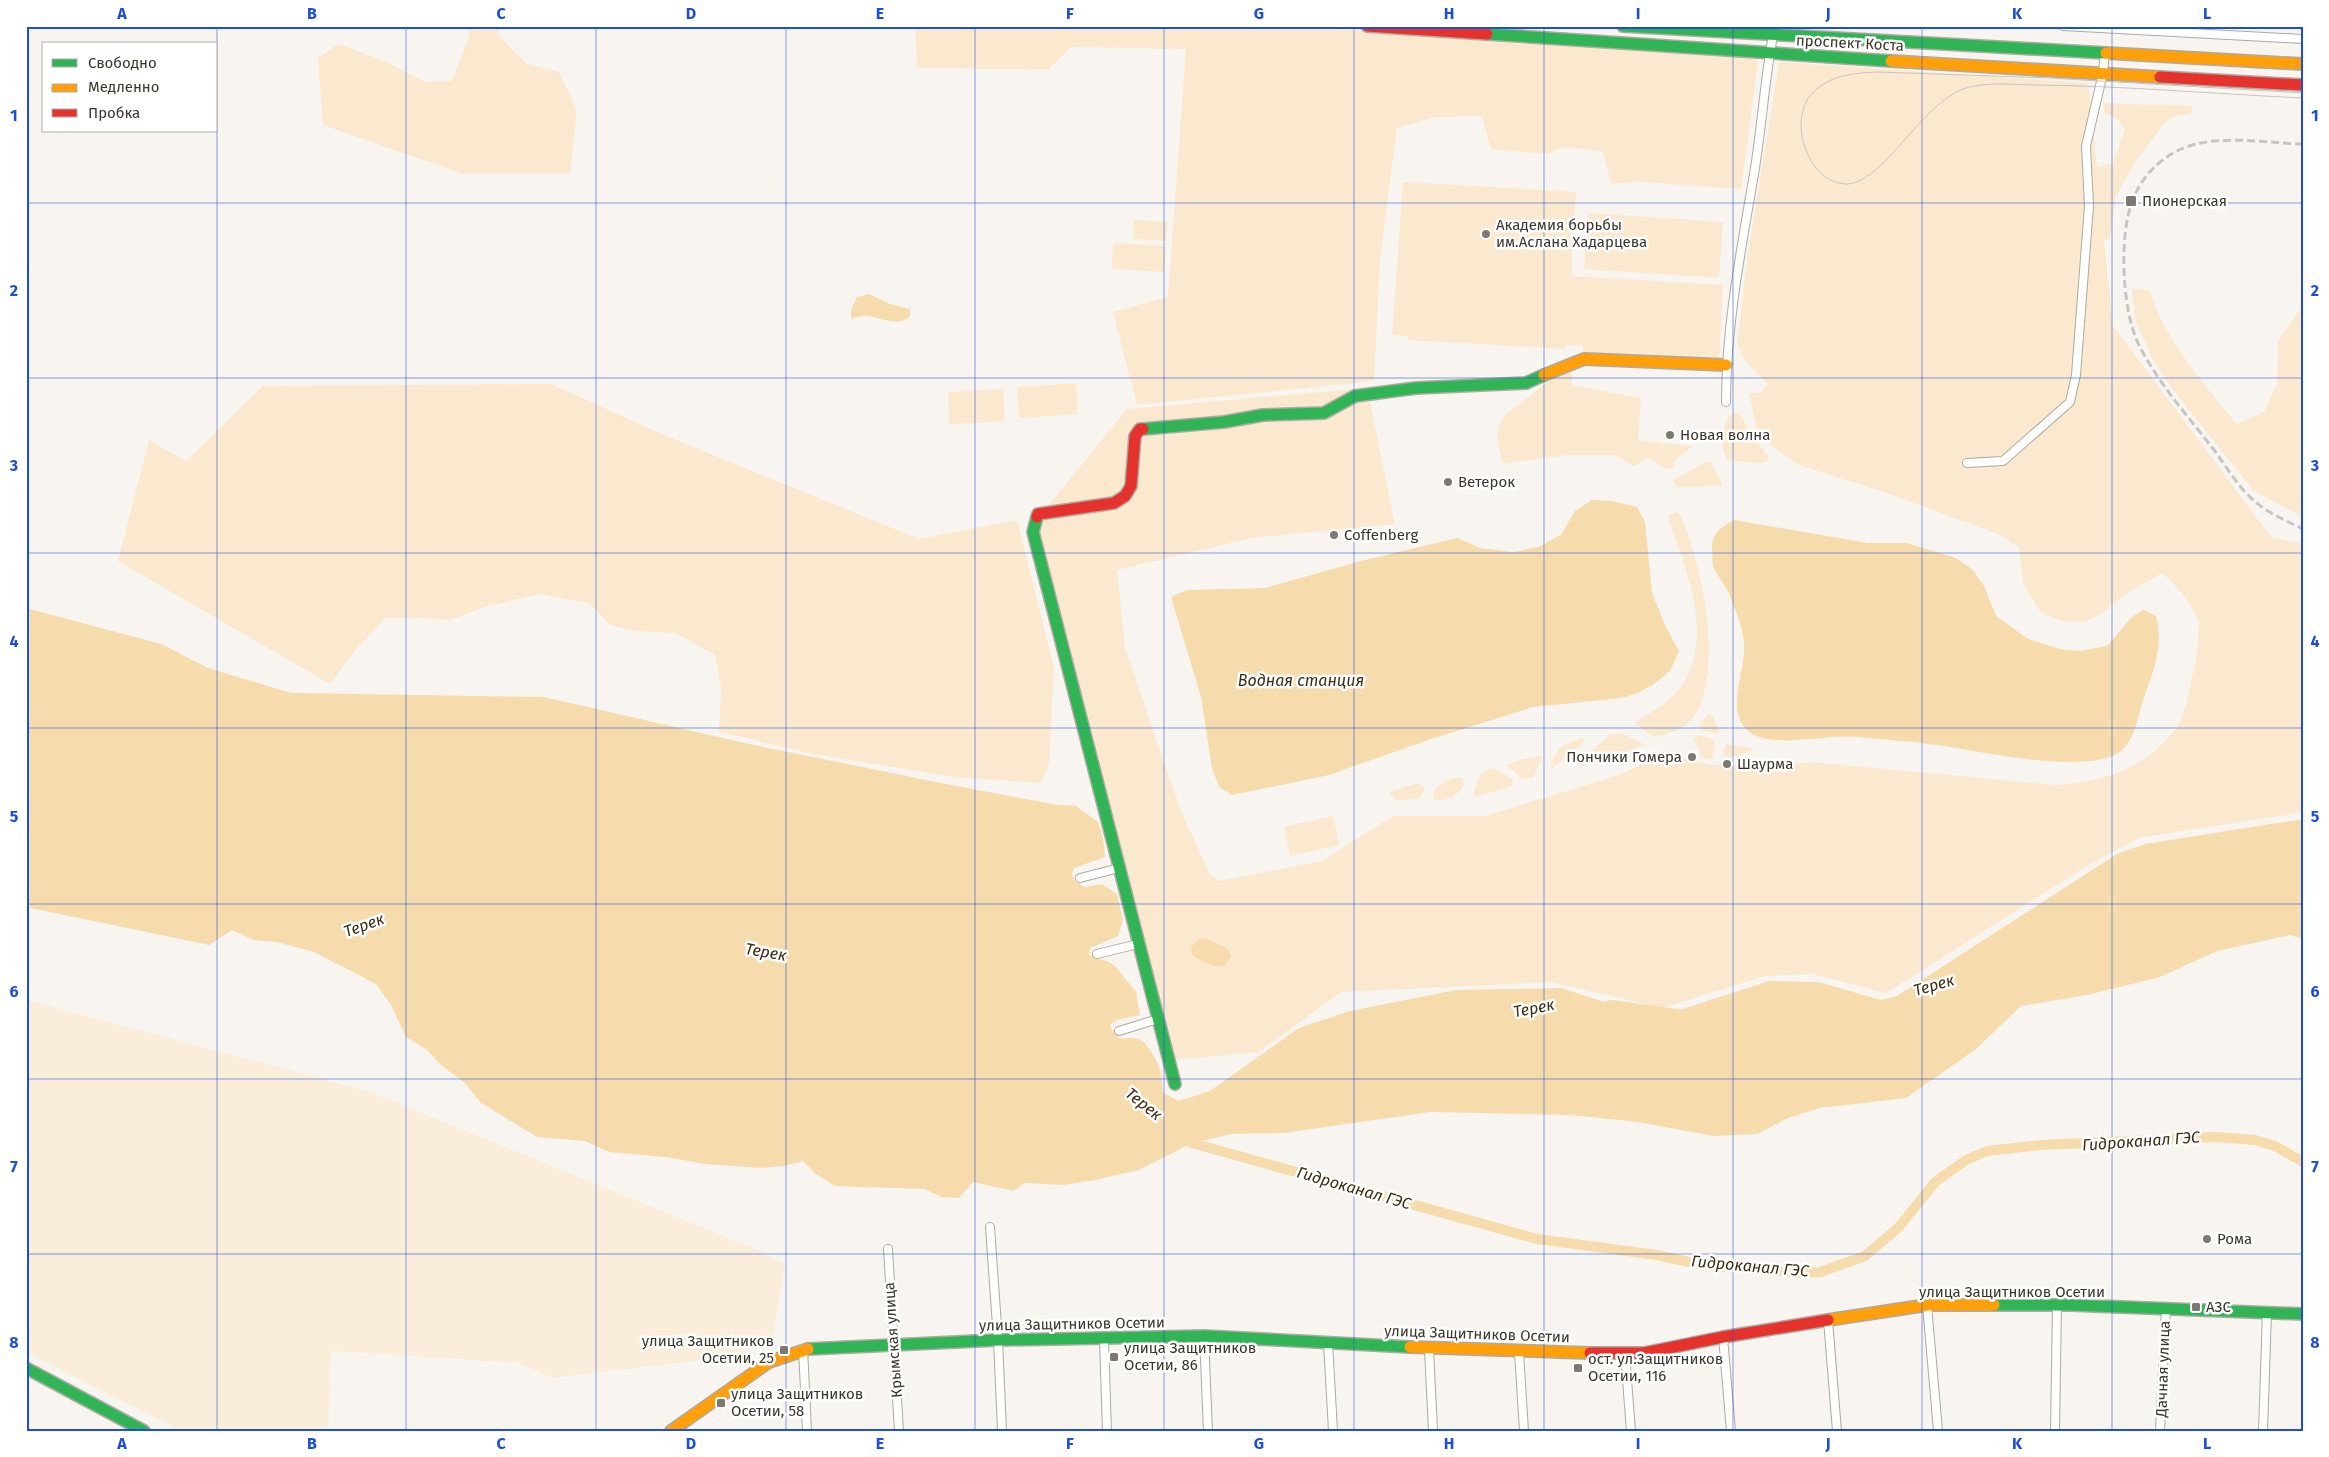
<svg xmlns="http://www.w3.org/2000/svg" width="2329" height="1457" font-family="'Fira Sans',sans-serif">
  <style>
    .built { fill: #faeeda }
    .green { fill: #fae9ce }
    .water { fill: #f6dbad }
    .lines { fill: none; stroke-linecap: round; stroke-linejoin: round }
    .canal { stroke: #f6dbad; stroke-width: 10 }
    .river { stroke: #f6dbad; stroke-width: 18 }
    .street-casing { stroke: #adaaa3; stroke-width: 10 }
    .fast-casing { stroke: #adaaa3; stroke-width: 14 }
    .slow-casing { stroke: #adaaa3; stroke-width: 14 }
    .jam-casing { stroke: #adaaa3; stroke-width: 14 }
    .street { stroke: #fefefd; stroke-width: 8 }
    .fast { stroke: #30b455; stroke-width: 11 }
    .slow { stroke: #ff9f0a; stroke-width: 11 }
    .jam { stroke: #e5322d; stroke-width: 11 }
    .tram { stroke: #c6c5c2; stroke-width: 1 }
    .rail { stroke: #c6c5c2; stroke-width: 3; stroke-dasharray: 8 4; stroke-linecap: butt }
    .grid { fill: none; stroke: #1d4ed8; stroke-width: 1; stroke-opacity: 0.55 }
    .poi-dot { fill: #7d7870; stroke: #fff; stroke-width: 2 }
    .labels { text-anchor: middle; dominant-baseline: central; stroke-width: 5; stroke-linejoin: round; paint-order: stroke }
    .street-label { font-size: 15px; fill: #3b352b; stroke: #fff }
    .poi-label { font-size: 15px; fill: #3b352b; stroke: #fff; text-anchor: start }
    .water-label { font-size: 16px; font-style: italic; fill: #3c2c10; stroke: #fff }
    .neatline { fill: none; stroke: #1d4ed8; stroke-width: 2 }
    .grid-label { font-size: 16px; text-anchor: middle; font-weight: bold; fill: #1d4ed8 }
  </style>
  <rect width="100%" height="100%" fill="#f8f5f0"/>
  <path class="built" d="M 26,1000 L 371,1092 L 762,1252 L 785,1264 L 772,1342 L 729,1357 L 552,1378 L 519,1363 L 331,1351 L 328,1431 L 182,1431 L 26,1352 Z"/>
  <g class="green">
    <path d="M 466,26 L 501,26 L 497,34 L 527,64 L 559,72 L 577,110 L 570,174 L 463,174 L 323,125 L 318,58 L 338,44 L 387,62 L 425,82 L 452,81 L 470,35 Z"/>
    <path d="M 767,26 L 1290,26 L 1759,56 L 1741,189 L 1640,182 L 1611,184 L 1602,151 L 1564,147 L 1546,154 L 1491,149 L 1482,116 L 1434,117 L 1397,128 L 1380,260 L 1374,381 L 1137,405 L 1113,312 L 1168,297 L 1186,49 L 1071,47 L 1049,69 L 917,68 L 915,28 Z"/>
    <path d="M 1779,62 L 2088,83 L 2097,167 L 2113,163 L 2125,130 L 2118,120 L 2105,113 L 2103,103 L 2192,106 L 2191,114 L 2174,116 L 2162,126 L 2135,162 L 2116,196 L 2110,239 L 2104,240 L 2113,326 L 2271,537 L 2303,544 L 2303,812 L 2139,838 L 2087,866 L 1886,993 L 1812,974 L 1765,976 L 1662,1008 L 1551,982 L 1341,992 L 1259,1052 L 1173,1060 L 1035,522 L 1127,409 L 1367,388 L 1395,524 L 1251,538 L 1117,570 L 1125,648 L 1181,811 L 1209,873 L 1220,881 L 1322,861 L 1393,816 L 1485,816 L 1616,776 L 1655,759 L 1684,759 L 1712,765 L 1821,763 L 2056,785 C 2090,783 2125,775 2152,753 C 2159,748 2177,730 2180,722 C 2187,709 2203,634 2198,621 C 2191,602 2177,586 2162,573 L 2124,595 L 2104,612 L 2085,622 L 2063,621 L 2041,613 L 2023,583 L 2019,547 L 1998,534 L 1884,492 L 1799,465 L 1758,436 L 1749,393 L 1760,393 L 1768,385 L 1744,359 L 1737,344 L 1748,254 Z"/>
    <path d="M 1403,182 L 1576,192 L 1571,276 L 1723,285 L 1719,361 L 1583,353 L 1583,346 L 1566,345 L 1566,349 L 1408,340 L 1408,336 L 1392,335 Z"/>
    <path d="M 1588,213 L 1723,222 L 1719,278 L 1584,269 Z"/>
    <path d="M 1134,220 L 1168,222 L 1166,241 L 1133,239 Z"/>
    <path d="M 1113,243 L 1166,246 L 1164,272 L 1112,269 Z"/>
    <path d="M 2132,289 L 2150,290 C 2159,332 2209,391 2237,424 L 2264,412 L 2277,383 L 2278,340 L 2303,306 L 2303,517 L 2254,491 L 2174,391 L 2153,360 L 2135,319 Z"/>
    <path d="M 1572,363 L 1572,385 L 1641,398 L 1638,441 L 1693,446 L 1675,460 L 1672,469 L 1664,468 L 1649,458 L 1634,466 L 1615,455 L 1567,455 L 1503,464 C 1498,445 1493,433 1504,416 Z"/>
    <path d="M 1076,383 L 1078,414 L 1019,418 L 1017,387 Z"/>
    <path d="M 551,384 L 664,435 L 919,539 L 1017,520 L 1054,668 L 1049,763 L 1041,783 L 953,777 L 819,755 L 719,732 L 721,687 L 715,655 L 676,633 L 634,631 L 610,625 L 589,603 L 540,594 L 485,607 L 450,620 L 424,618 L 385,618 L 358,647 L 330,684 L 118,561 L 149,440 L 186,461 L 263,386 Z"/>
    <path d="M 1003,389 L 1005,421 L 949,424 L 948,392 Z"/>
    <path d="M 1735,413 L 1741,415 L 1751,434 L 1768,456 L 1769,460 L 1763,463 L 1728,461 C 1719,447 1723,434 1727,418 Z"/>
    <path d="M 1706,462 L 1711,462 L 1722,483 L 1721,486 L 1677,487 L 1673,480 Z"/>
    <path d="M 1676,512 L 1680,514 C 1701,562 1722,658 1699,708 C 1691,726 1671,735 1653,737 L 1635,723 C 1648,713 1668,704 1678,691 C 1717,641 1687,573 1669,520 L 1669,515 Z"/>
    <path d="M 1708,714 L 1713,716 L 1719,730 L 1718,734 L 1700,730 L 1699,726 Z"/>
    <path d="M 1620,733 L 1646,745 L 1582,767 L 1579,763 L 1609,735 Z"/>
    <path d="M 1698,735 L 1712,739 L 1715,743 L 1712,758 L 1704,759 L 1700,754 L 1694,738 Z"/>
    <path d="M 1580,739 L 1586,740 L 1553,768 L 1550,766 C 1558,747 1561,746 1580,739 Z"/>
    <path d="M 1726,744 L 1751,748 L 1752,751 L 1728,758 L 1723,752 Z"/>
    <path d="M 1542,756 L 1534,777 L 1523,779 L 1506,765 L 1524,759 Z"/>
    <path d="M 1489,769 L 1496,769 L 1513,780 L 1512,786 L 1476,797 L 1473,793 L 1480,775 Z"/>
    <path d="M 1461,777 L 1465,783 C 1458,796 1450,799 1435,801 L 1433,794 C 1439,782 1448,779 1461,777 Z"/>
    <path d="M 1418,783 L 1425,788 L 1419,799 L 1396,800 L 1389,792 Z"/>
    <path d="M 1333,816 L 1339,845 L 1290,856 L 1284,827 Z"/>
  </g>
  <g class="water">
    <path d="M 869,294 L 890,304 L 910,309 L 910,316 C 898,328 880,317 867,316 C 862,315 855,318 851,319 L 851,310 L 857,297 Z"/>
    <path d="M 1592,500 L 1612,501 L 1637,507 L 1645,522 L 1652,593 L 1665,625 L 1679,651 L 1670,671 L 1654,684 L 1638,693 L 1622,698 L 1533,707 L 1431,739 L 1329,775 L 1232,795 L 1220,788 L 1212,769 L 1201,697 L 1171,597 L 1187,590 L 1265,588 L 1361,561 L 1457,538 L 1480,548 L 1513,552 L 1538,547 L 1561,535 L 1575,511 Z"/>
    <path d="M 1734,520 L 1868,543 L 1907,543 L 1956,558 L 1973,570 L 1984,586 L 1996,616 L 2028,639 L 2060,649 L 2080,651 L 2107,646 L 2132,617 L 2143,610 L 2156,616 C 2164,643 2154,671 2144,697 C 2138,715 2137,734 2123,749 C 2094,778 1976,750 1937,745 C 1911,741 1884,740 1858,737 C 1828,733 1768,751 1747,730 C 1725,708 1746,672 1744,643 C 1743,627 1735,610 1730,596 C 1726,585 1717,576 1713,566 C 1712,562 1713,555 1712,551 C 1712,532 1719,529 1734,520 Z"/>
    <path d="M 26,608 L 161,644 L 208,668 L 291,693 L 544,697 L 749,744 L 951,785 L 1058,805 L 1076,806 L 1098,822 L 1103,838 L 1105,857 L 1074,868 L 1072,874 L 1075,881 L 1085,887 L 1102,884 L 1117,894 L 1123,920 L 1118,936 L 1090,948 L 1089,955 L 1109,962 L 1116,967 L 1136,992 L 1140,1015 L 1117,1020 L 1110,1025 C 1119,1046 1122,1035 1138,1039 C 1146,1040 1158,1062 1160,1070 C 1162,1077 1162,1086 1163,1093 L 1179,1101 L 1210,1091 L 1299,1028 L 1350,1011 L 1456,990 L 1561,988 L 1655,1018 L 1769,981 L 1818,982 L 1881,1000 L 1897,996 L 2117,854 L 2145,844 L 2303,819 L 2303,939 L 2290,935 L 2217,951 L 2160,977 L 2087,995 L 2021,1006 L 1976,1049 L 1906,1098 L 1820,1108 L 1788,1118 L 1757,1134 L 1713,1136 L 1638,1122 L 1571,1115 L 1430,1112 L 1283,1133 L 1231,1134 L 1192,1143 L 1139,1170 L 1095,1180 L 1063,1185 L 1025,1183 L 1014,1191 L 973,1182 L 959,1198 L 941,1197 L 925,1189 L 835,1186 L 816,1174 L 803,1161 L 784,1166 L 761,1168 L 706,1164 L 666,1157 L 609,1152 L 585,1141 L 537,1137 L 481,1103 L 465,1083 L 440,1064 L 427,1050 L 406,1037 L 391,1005 L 376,984 L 314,952 L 277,942 L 254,940 L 232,930 L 209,945 L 26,907 Z"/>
    <path d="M 1205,938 L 1228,949 L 1231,957 L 1224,966 L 1213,966 L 1193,956 L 1191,948 C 1195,942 1197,939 1205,938 Z"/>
  </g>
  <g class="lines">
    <path class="canal" d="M 1182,1135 L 1192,1143 L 1537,1239 L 1657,1255 L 1702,1265 L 1803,1273 L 1820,1272 L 1865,1256 L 1899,1227 L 1935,1182 L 1966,1160 L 1987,1151 L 2041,1145 L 2216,1137 L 2255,1140 L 2275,1146 L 2303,1162"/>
    <path class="river" d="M 1611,1009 L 1684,1019"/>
    <defs>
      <g id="street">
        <path d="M 2063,26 L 2303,39"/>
        <path d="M 1726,402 C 1726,323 1742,246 1755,168 C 1762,123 1765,79 1773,35"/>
        <path d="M 1967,463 L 2003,461 L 2070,402 L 2076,375 L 2089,206 L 2086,146 L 2103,73 L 2105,53"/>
        <path d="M 1080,878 L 1119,868"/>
        <path d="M 1097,954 L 1138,944"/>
        <path d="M 1119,1031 L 1158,1019"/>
        <path d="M 990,1227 L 998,1340 L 1002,1431"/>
        <path d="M 888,1249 L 899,1431"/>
        <path d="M 1927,1305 L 1938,1431"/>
        <path d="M 1828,1320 L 1837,1431"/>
        <path d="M 1204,1336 L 1208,1431"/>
        <path d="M 1723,1337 L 1731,1431"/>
        <path d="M 1104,1340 L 1107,1431"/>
        <path d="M 1328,1342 L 1333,1431"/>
        <path d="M 803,1349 L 807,1431"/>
        <path d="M 1429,1349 L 1433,1431"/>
        <path d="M 1519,1352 L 1524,1431"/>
        <path d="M 1625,1354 L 1631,1431"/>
        <path d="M 2055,1431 L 2057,1305"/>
        <path d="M 2160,1431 L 2166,1308"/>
        <path d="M 2263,1431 L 2267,1312"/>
      </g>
      <g id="fast">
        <path d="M 1623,26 L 2106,53"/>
        <path d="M 1487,34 L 1891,61"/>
        <path d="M 1143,429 L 1224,422 L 1263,415 L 1324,413 L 1355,396 L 1416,388 L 1526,383 L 1544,375"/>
        <path d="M 1037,517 L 1033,532 L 1175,1084"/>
        <path d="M 1994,1305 L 2070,1305 L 2303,1314"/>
        <path d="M 808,1349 L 998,1340 L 1204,1336 L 1410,1347"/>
        <path d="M 26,1368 L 144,1431"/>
      </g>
      <g id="slow">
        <path d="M 2106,53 L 2303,64"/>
        <path d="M 1891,61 L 2160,77"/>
        <path d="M 1544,375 L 1584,359 L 1726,365"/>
        <path d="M 1828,1320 L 1927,1305 L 1994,1305"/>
        <path d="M 1410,1347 L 1590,1353"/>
        <path d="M 671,1431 L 769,1362 L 808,1349"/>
      </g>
      <g id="jam">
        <path d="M 1367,26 L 1487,34"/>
        <path d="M 2160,77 L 2303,85"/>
        <path d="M 1037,517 L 1038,514 L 1114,503 L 1125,496 L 1131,486 L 1135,436 L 1140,429 L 1143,429"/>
        <path d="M 1590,1353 L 1644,1353 L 1723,1337 L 1828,1320"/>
      </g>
    </defs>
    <use href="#street" class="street-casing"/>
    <use href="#fast" class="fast-casing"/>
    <use href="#slow" class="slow-casing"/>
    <use href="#jam" class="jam-casing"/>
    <use href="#street" class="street"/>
    <use href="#fast" class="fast"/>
    <use href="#slow" class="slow"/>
    <use href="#jam" class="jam"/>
    <path class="tram" d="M 2303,93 L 2049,78 L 1879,72 C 1853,73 1827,75 1810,96 C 1788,124 1809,185 1848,184 C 1883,182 1922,104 1963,89 C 1985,81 2015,85 2038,85 C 2126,86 2215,94 2303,98"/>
    <path class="rail" d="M 2303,144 C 2264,143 2215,133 2179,150 C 2158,160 2140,179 2132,202 C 2119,237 2122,309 2138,343 C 2157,382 2188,416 2214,450 C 2226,466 2237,485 2251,498 C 2266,512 2284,520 2303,529"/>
  </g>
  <path class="grid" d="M 217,26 L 217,1431M 406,26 L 406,1431M 596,26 L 596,1431M 786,26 L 786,1431M 975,26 L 975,1431M 1164,26 L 1164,1431M 1354,26 L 1354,1431M 1544,26 L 1544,1431M 1733,26 L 1733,1431M 1922,26 L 1922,1431M 2112,26 L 2112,1431M 26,203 L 2303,203M 26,378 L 2303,378M 26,553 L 2303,553M 26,728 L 2303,728M 26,904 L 2303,904M 26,1079 L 2303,1079M 26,1254 L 2303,1254"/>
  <g class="poi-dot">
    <rect x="2125" y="195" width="12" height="12" rx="2.5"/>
    <circle cx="1486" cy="234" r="5"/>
    <circle cx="1670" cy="435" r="5"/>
    <circle cx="1448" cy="482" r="5"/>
    <circle cx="1334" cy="535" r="5"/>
    <circle cx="1692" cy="757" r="5"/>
    <circle cx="1727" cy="764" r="5"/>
    <circle cx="2207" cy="1239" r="5"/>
    <rect x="2191" y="1302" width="10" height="10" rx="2.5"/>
    <rect x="779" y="1345" width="10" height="10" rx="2.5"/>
    <rect x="1109" y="1352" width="10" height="10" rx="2.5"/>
    <rect x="1573" y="1363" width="10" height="10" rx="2.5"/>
    <rect x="716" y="1398" width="10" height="10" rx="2.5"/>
  </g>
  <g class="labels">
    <g class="street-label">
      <text transform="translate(1850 43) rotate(3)">проспект Коста</text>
      <text x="2012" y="1292">улица Защитников Осетии</text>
      <text transform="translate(1072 1324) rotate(-1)">улица Защитников Осетии</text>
      <text transform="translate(1477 1334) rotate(2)">улица Защитников Осетии</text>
      <text transform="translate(893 1340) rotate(-94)">Крымская улица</text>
      <text transform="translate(2163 1369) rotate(-88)">Дачная улица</text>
    </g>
    <g class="poi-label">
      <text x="2142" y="201">Пионерская</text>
      <text x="1496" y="225">Академия борьбы<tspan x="1496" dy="17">им.Аслана Хадарцева</tspan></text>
      <text x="1680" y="435">Новая волна</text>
      <text x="1458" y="482">Ветерок</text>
      <text x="1344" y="535">Coffenberg</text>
      <text x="1682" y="757" text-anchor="end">Пончики Гомера</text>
      <text x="1737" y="764">Шаурма</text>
      <text x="2217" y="1239">Рома</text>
      <text x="2206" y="1307">АЗС</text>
      <text x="774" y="1341" text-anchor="end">улица Защитников<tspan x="774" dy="17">Осетии, 25</tspan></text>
      <text x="1124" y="1348">улица Защитников<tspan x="1124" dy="17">Осетии, 86</tspan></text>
      <text x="1588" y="1359">ост. ул.Защитников<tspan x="1588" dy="17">Осетии, 116</tspan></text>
      <text x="731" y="1394">улица Защитников<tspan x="731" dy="17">Осетии, 58</tspan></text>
    </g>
    <g class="water-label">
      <text x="1301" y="680">Водная станция</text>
      <text transform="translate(364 925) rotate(-20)">Терек</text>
      <text transform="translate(766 952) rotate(10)">Терек</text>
      <text transform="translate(1934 985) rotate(-16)">Терек</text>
      <text transform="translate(1534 1008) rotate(-11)">Терек</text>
      <text transform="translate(1144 1104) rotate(39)">Терек</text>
      <text transform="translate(2141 1141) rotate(-4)">Гидроканал ГЭС</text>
      <text transform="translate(1354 1188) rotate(16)">Гидроканал ГЭС</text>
      <text transform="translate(1750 1266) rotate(5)">Гидроканал ГЭС</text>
    </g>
  </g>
  <rect width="2329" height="1457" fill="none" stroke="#ffffff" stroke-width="55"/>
  <rect x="42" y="42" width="175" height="90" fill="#ffffff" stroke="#b1aeaa"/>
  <rect x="52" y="59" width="25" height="8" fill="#30b455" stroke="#b1aeaa"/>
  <text x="88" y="68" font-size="15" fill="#3b352b">Свободно</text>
  <rect x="52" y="84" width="25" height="8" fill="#ff9f0a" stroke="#b1aeaa"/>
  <text x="88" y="92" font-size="15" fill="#3b352b">Медленно</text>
  <rect x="52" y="109" width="25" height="8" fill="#e5322d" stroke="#b1aeaa"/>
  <text x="88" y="118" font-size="15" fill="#3b352b">Пробка</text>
  <rect x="28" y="28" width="2274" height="1402" class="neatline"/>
  <g class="grid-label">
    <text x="122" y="19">A</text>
    <text x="312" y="19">B</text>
    <text x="501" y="19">C</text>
    <text x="691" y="19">D</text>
    <text x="880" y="19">E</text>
    <text x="1070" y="19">F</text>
    <text x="1259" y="19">G</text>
    <text x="1449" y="19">H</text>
    <text x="1638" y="19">I</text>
    <text x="1828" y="19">J</text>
    <text x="2017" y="19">K</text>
    <text x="2207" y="19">L</text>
    <text x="14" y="121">1</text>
    <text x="2315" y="121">1</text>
    <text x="14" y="296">2</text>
    <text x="2315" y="296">2</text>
    <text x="14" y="471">3</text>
    <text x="2315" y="471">3</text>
    <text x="14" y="647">4</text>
    <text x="2315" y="647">4</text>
    <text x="14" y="822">5</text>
    <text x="2315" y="822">5</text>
    <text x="14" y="997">6</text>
    <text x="2315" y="997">6</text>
    <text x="14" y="1172">7</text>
    <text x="2315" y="1172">7</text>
    <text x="14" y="1348">8</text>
    <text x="2315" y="1348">8</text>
    <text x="122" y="1449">A</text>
    <text x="312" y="1449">B</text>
    <text x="501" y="1449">C</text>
    <text x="691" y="1449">D</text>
    <text x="880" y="1449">E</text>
    <text x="1070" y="1449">F</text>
    <text x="1259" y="1449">G</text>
    <text x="1449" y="1449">H</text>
    <text x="1638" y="1449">I</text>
    <text x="1828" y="1449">J</text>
    <text x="2017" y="1449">K</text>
    <text x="2207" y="1449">L</text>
  </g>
</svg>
